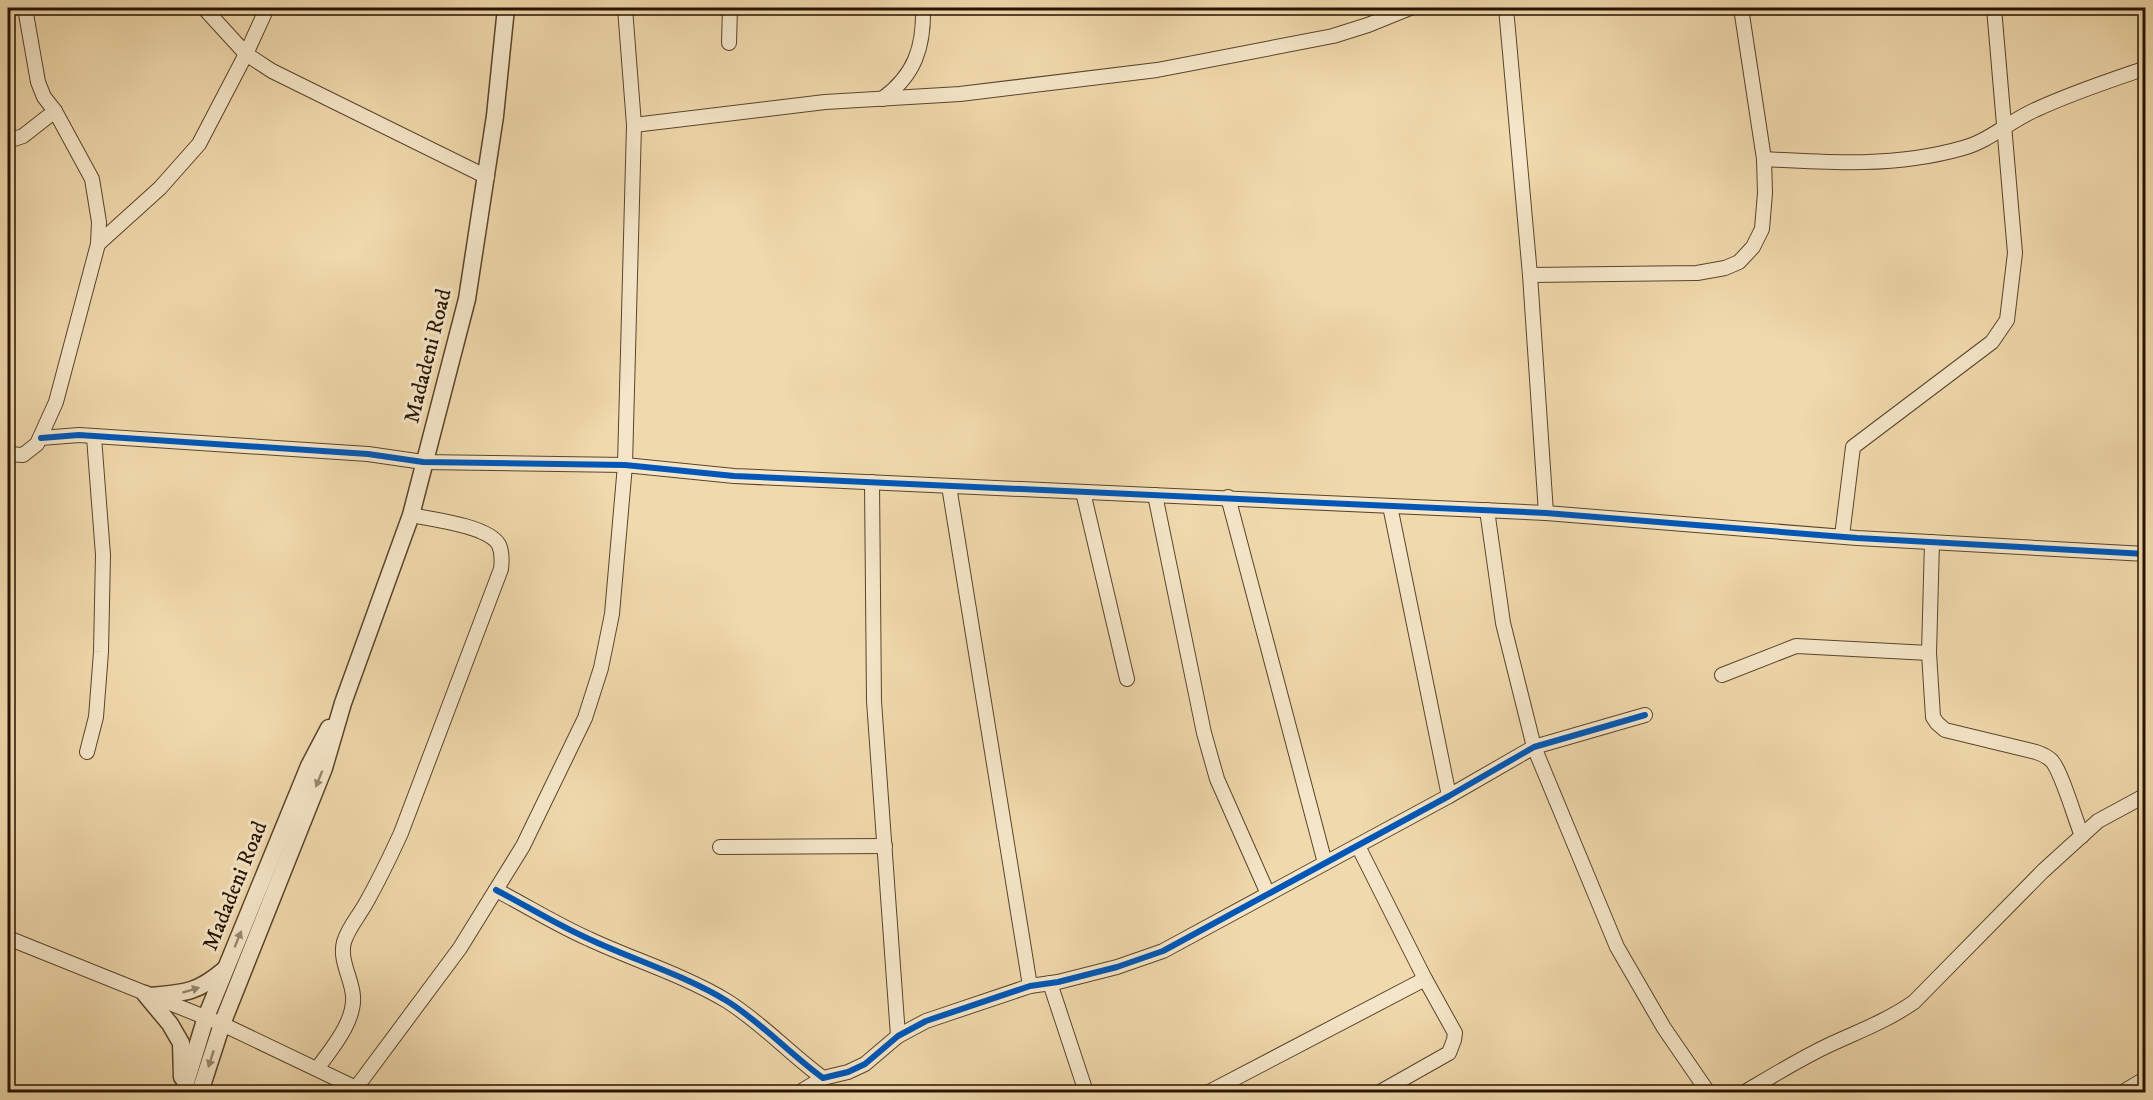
<svg xmlns="http://www.w3.org/2000/svg" width="2153" height="1100" font-family="'IM FELL DW Pica',serif">
  <style>
    .lines { fill: none; stroke-linecap: round; stroke-linejoin: round }
    .minor-casing { stroke: #59442b; stroke-width: 16 }
    .tertiary-casing { stroke: #59442b; stroke-width: 19 }
    .minor { stroke: #f5e6c9; stroke-width: 14 }
    .tertiary { stroke: #f5e6c9; stroke-width: 16 }
    .cycleway-casing { stroke: #f5e6c9; stroke-width: 10 }
    .cycleway { stroke: #0057b8; stroke-width: 6 }
    .oneway { fill: #98876f }
    .labels { text-anchor: middle; dominant-baseline: central; stroke-width: 6; stroke-linejoin: round; paint-order: stroke }
    .street-label { font-size: 22px; fill: #271200; stroke: #f5e6c9 }
  </style>
  <rect width="100%" height="100%" fill="#f0d9ac"/>
  <filter id="stains"><feTurbulence type="fractalNoise" baseFrequency=".00333" numOctaves="4"/><feColorMatrix values="0 0 0 0 .2 0 0 0 0 .09 0 0 0 0 .02 0 0 0 .5 -.17"/></filter>
  <radialGradient id="worn" r=".72"><stop offset=".6" stop-color="#630" stop-opacity="0"/><stop offset="1" stop-color="#630" stop-opacity=".3"/></radialGradient>
  <g class="lines">
    <defs>
      <g id="minor">
        <path d="M 204,8 L 246,54 L 272,71 L 487,177"/>
        <path d="M 1506,8 L 1530,275 L 1546,513"/>
        <path d="M 729,43 L 730,8"/>
        <path d="M 882,99 C 915,75 924,47 923,8"/>
        <path d="M 634,125 L 825,102 L 960,94 L 1157,70 L 1333,36 L 1368,25 L 1410,8"/>
        <path d="M 8,141 L 23,136 L 55,111"/>
        <path d="M 1764,159 C 1830,163 1897,167 1963,148 C 1989,141 2010,121 2035,110 C 2071,93 2108,81 2146,68"/>
        <path d="M 98,244 L 160,188 L 199,144 L 246,54 L 267,8"/>
        <path d="M 1530,275 L 1697,273 L 1725,268 L 1739,262 L 1753,247 L 1762,229 L 1765,193 L 1764,159 L 1741,8"/>
        <path d="M 41,438 L 79,435 L 368,454 L 423,462 L 625,465 L 734,476 L 1546,513 L 1857,538 L 2146,554"/>
        <path d="M 8,454 L 23,455 L 37,444 L 56,402 L 98,244 L 99,222 L 92,179 L 55,111 L 44,97 L 38,82 L 25,8"/>
        <path d="M 872,482 L 874,701 L 898,1036"/>
        <path d="M 949,486 L 1030,986"/>
        <path d="M 1083,492 L 1127,679"/>
        <path d="M 1155,495 L 1204,733 L 1217,779 L 1268,894"/>
        <path d="M 1228,497 L 1325,863"/>
        <path d="M 1390,506 L 1449,796"/>
        <path d="M 1487,510 L 1503,623 L 1534,747 L 1617,947 L 1664,1028 L 1708,1092"/>
        <path d="M 1842,536 L 1853,447 L 1992,342 L 2007,320 L 2015,253 L 1994,8"/>
        <path d="M 1932,542 L 1929,653 L 1933,717 L 1937,723 L 1945,730 L 2036,752 C 2042,754 2048,757 2052,761 C 2062,773 2075,819 2082,836"/>
        <path d="M 1722,675 L 1796,646 L 1929,653"/>
        <path d="M 87,752 L 96,717 L 101,652 L 103,555 L 94,437"/>
        <path d="M 1358,846 L 1425,979 L 1455,1033 L 1454,1040 L 1449,1053 L 1380,1092"/>
        <path d="M 720,847 L 885,846"/>
        <path d="M 496,890 C 527,906 557,925 589,939 C 634,960 684,975 727,1001 C 762,1023 790,1054 823,1078 L 848,1072 L 865,1064 L 898,1036 L 926,1021 L 1030,986 L 1058,982 L 1117,967 L 1163,951 L 1449,796 L 1534,747 L 1645,715"/>
        <path d="M 8,938 L 222,1024 L 356,1088"/>
        <path d="M 1050,983 L 1086,1092"/>
        <path d="M 317,1069 C 331,1049 355,1022 353,996 C 352,979 339,960 344,942 C 348,928 359,916 366,903 C 379,880 390,857 401,833 L 501,569 C 502,561 502,552 499,545 C 489,526 431,519 411,515"/>
        <path d="M 353,1092 L 460,948 L 523,846 L 585,718 L 601,668 L 612,614 L 625,465 L 634,125 L 625,8"/>
        <path d="M 800,1092 L 823,1078"/>
        <path d="M 1209,1092 L 1425,979"/>
        <path d="M 1745,1092 C 1772,1076 1798,1060 1827,1046 C 1857,1032 1887,1021 1914,1002 L 2043,871 L 2098,821 L 2146,795"/>
        <path d="M 2123,1092 L 2146,1078"/>
      </g>
      <g id="tertiary">
        <path d="M 145,994 L 170,1024 L 181,1043 L 182,1077"/>
        <path d="M 151,996 C 184,993 197,993 224,970"/>
        <path d="M 183,1092 L 206,1017 L 309,766 L 329,728"/>
        <path d="M 200,1092 L 222,1024 L 324,768 L 343,703 L 411,515 L 467,299 L 495,116 L 506,8"/>
      </g>
    </defs>
    <use href="#minor" class="minor-casing"/>
    <use href="#tertiary" class="tertiary-casing"/>
    <use href="#minor" class="minor"/>
    <use href="#tertiary" class="tertiary"/>
    <defs>
      <g id="cycleway">
        <path d="M 41,438 L 79,435 L 368,454 L 423,462 L 625,465 L 734,476 L 1546,513 L 1857,538 L 2146,554"/>
        <path d="M 496,890 C 527,906 557,925 589,939 C 634,960 684,975 727,1001 C 762,1023 790,1054 823,1078 L 848,1072 L 865,1064 L 898,1036 L 926,1021 L 1030,986 L 1058,982 L 1117,967 L 1163,951 L 1449,796 L 1534,747 L 1645,715"/>
      </g>
    </defs>
    <use href="#cycleway" class="cycleway-casing"/>
    <use href="#cycleway" class="cycleway"/>
  </g>
  <defs><path id="oneway-solid" d="M-6-.8H1V-3.2L6.5 0L1 3.2V.8H-6Z" transform="scale(1.5)"/></defs>
  <g class="oneway">
    <use href="#oneway-solid" transform="translate(319 779) rotate(112)"/>
    <use href="#oneway-solid" transform="translate(238 939) rotate(-68)"/>
    <use href="#oneway-solid" transform="translate(191 990) rotate(-17)"/>
    <use href="#oneway-solid" transform="translate(211 1059) rotate(108)"/>
  </g>
  <g class="labels">
    <g class="street-label">
      <text transform="translate(428 356) rotate(-76)">Madadeni Road</text>
      <text transform="translate(235 886) rotate(-68)">Madadeni Road</text>
    </g>
  </g>
  <rect width="2153" height="1100" fill="none" stroke="#f0d9ac" stroke-width="30"/>
  <rect x="9" y="9" width="2135" height="1082" fill="none" stroke="#271200" stroke-width="3"/>
  <rect x="15" y="15" width="2123" height="1070" fill="none" stroke="#271200" stroke-width="1.5"/>
  <rect width="100%" height="100%" filter="url(#stains)"/>
  <rect width="100%" height="100%" fill="url(#worn)"/>
</svg>
